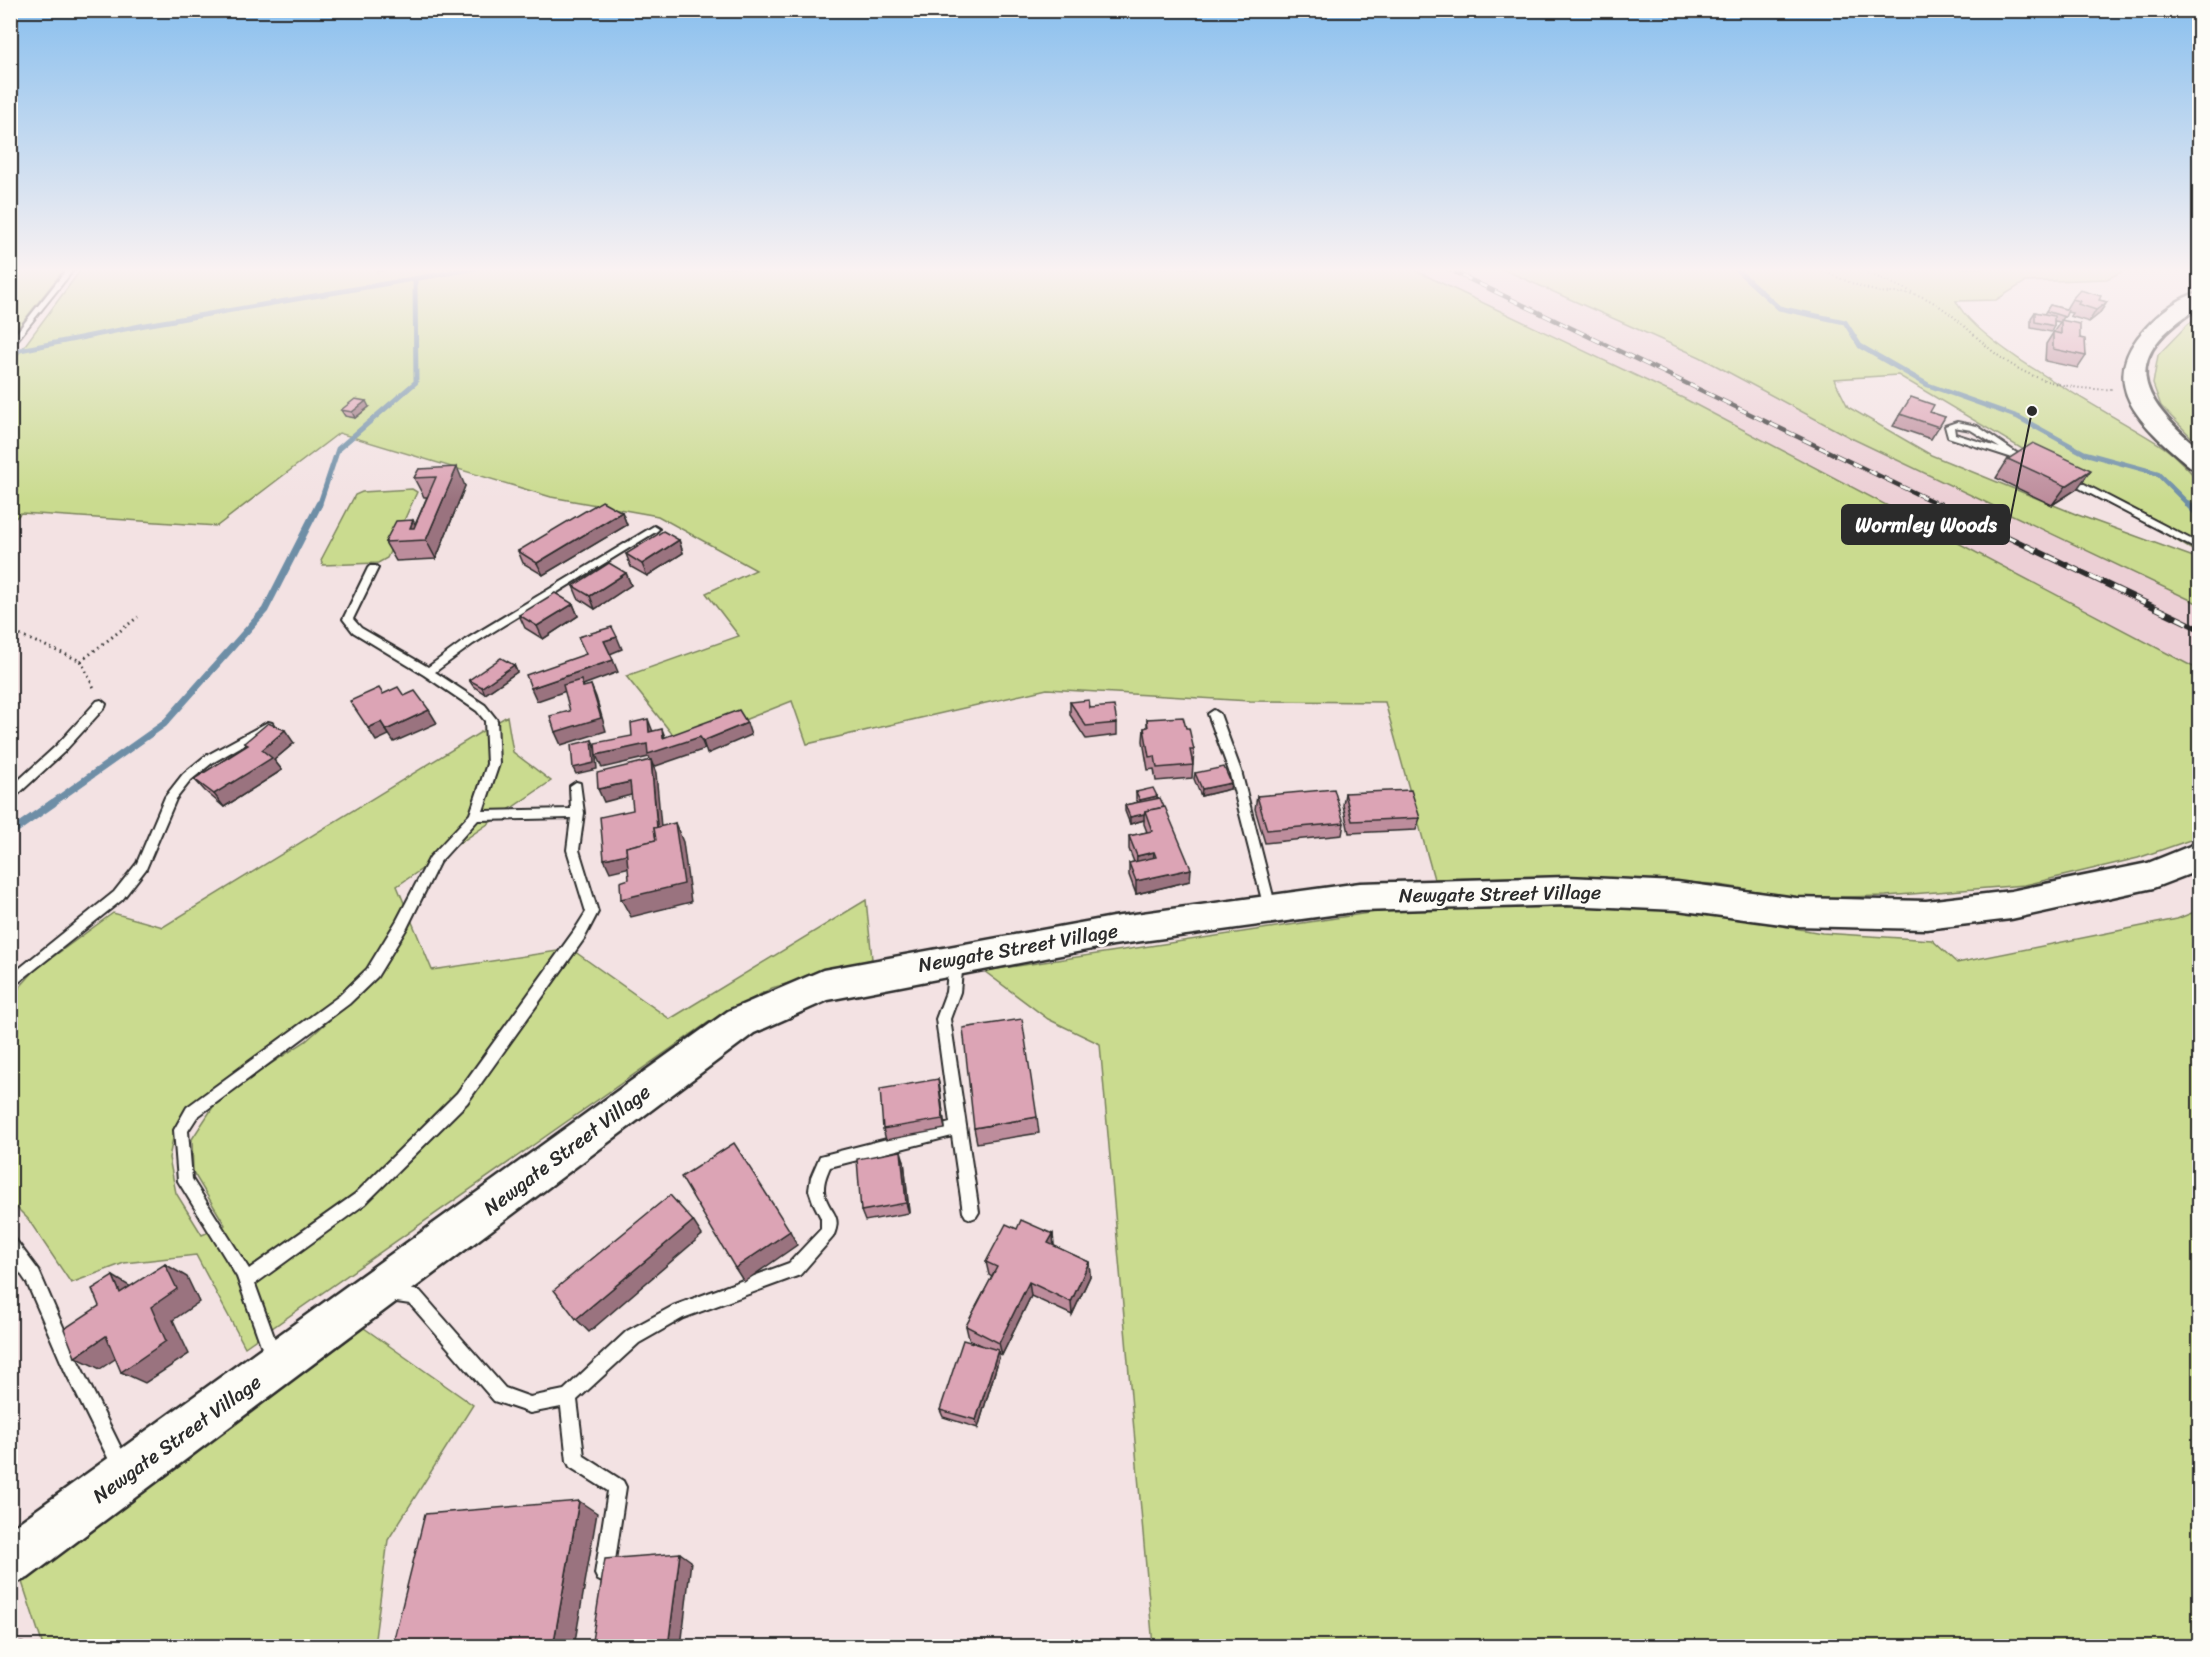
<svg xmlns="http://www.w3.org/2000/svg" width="2210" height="1657" font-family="Sriracha,sans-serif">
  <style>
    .built { fill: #eccfd5 }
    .green { fill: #cadb8f; stroke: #7a835d; stroke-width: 1.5; fill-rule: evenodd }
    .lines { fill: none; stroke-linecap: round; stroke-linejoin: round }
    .stream-far2 { stroke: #6e8ea6; stroke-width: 5 }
    .stream-far1 { stroke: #6e8ea6; stroke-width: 7 }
    .stream { stroke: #6e8ea6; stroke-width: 8 }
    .lane-casing { stroke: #2b2b2b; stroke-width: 4 }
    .secondary-casing { stroke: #2b2b2b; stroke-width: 5 }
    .path-far1 { stroke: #2b2b2b; stroke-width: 2; stroke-dasharray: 1 3; stroke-linecap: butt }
    .path { stroke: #2b2b2b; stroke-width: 3; stroke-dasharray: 1.5 4; stroke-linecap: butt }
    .lane { fill: #fdfcf7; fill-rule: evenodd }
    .secondary { fill: #fdfcf7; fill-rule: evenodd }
    .rail-far1-casing { stroke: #2b2b2b; stroke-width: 4.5 }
    .rail-casing { stroke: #2b2b2b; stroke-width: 6 }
    .rail-far1 { stroke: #fdfcf7; stroke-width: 3; stroke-dasharray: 9; stroke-linecap: butt }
    .rail { stroke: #fdfcf7; stroke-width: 4; stroke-dasharray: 12; stroke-linecap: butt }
    .wall { fill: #bd8d9c; stroke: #2b2b2b; stroke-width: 1.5 }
    .shaded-wall { fill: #9a737f; stroke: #2b2b2b; stroke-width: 1.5 }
    .building { fill: #dca4b5; stroke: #2b2b2b; stroke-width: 1.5 }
    .labels { text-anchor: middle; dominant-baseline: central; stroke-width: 6; stroke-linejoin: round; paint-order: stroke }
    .street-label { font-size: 20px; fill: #2b2b2b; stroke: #fdfcf7 }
    .leader { fill: none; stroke: #2b2b2b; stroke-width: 2 }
    .callout-dot { fill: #2b2b2b; stroke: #fdfcf7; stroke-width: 2 }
    .callout { fill: #2b2b2b; stroke: #2b2b2b; stroke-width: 2 }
    .callout-label { font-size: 21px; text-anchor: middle; font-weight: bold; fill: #fff }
  </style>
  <rect width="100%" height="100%" fill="#f3e2e3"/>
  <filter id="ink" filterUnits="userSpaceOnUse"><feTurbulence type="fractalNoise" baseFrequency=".0167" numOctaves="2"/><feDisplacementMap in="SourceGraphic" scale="12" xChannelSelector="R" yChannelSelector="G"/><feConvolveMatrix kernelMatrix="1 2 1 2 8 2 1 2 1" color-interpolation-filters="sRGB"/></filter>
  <g filter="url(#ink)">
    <path class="built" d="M 1410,268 L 1500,268 L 1700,357 L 1849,437 L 2199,604 L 2199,670 L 1685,399 Z"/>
    <g class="green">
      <path d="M 11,268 L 65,268 L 11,337 L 10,268 Z"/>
      <path d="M 82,268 L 384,268 L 376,272 L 399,268 L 1410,268 L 1685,399 L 2199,670 L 2199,837 L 2138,858 L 2025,885 L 1886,896 L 1801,898 L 1713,884 L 1573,876 L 1434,879 L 1385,702 L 1250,701 L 1047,689 L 807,744 L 792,701 L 681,745 L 626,676 L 739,636 L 706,593 L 756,570 L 658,516 L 551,497 L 339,433 L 217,526 L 21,513 L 11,522 L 11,364 Z"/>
      <path d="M 1500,268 L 2129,268 L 2107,279 L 2025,282 L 1996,300 L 1956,301 C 1977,346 2115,415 2162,446 C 2176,455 2188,469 2199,481 L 2199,554 L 1898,375 L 1834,379 L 1848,407 L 1931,455 L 2078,515 L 2199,559 L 2199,604 L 1849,437 L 1700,357 Z"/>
      <path d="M 2199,317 L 2199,445 L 2161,406 L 2153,384 L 2158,355 L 2188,324 Z"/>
      <path d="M 412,489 L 417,492 L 387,558 L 378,563 L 323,565 L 321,560 L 355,495 L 362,492 Z"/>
      <path d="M 507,716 L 513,752 L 551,781 L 397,886 L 432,970 L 571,949 L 670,1019 L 866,900 L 872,959 L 772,988 L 709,1022 L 245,1347 L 196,1255 L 124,1263 L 71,1283 L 28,1219 L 11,1202 L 11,997 L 35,970 L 113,913 L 163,927 ZM 323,1007 L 335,1015 L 306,1041 L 249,1078 L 213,1107 L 192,1139 L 193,1172 L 225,1225 L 202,1235 L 176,1193 L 169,1158 L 174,1133 L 198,1098 Z"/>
      <path d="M 1564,903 L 1690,910 L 1822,933 L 1932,940 L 1957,963 L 2177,919 L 2199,910 L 2199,1646 L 1153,1646 L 1100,1044 L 1048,1019 L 984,971 L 1382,911 Z"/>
      <path d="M 364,1328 L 473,1405 L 388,1540 L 374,1646 L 43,1646 L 22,1582 Z"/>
    </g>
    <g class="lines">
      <g class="stream-far2">
        <path d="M 1735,268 L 1779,308 L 1845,322 L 1860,346 L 1928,385 L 2018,417 L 2084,453 L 2157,473 L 2190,506"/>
        <path d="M 10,352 L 145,325 L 477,268"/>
        <path d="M 319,506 L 338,449 L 416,382 L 415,281"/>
      </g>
      <g class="stream-far1">
        <path d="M 2188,504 L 2200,516"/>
        <path d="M 51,804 L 164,724 L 265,610 L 319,504"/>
      </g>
      <path class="stream" d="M 10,833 L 53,803"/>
      <defs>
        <g id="lane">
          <path d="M 68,268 L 75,268 L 10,349 L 10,341 Z"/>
          <path d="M 1957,422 L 1977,426 L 2018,454 L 2035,461 L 2034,463 L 2028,463 L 1948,437 L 1945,426 ZM 1954,427 L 1971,430 L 2000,448 L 1955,434 Z"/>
          <path d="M 2065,474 L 2200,544 L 2200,551 L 2062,479 L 2062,475 Z"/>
          <path d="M 654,526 L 659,529 L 657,531 L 473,644 L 435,672 L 485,705 L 497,720 L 499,764 L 483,811 L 571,809 L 570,786 L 576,782 L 580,783 L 584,813 L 579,850 L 598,912 L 584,939 L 467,1103 L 365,1204 L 255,1284 L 281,1356 L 279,1362 L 273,1364 L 267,1362 L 237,1277 L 178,1181 L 174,1130 L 187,1107 L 339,996 L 367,969 L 397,920 L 430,857 L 470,814 L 487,764 L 485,721 L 477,711 L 424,675 L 353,632 L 343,619 L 368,568 L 370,566 L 376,566 L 378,568 L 353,619 L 361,628 L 428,667 L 465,640 ZM 571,818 L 567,850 L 586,912 L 574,931 L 457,1093 L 355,1194 L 249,1269 L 192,1179 L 188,1131 L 197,1117 L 349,1004 L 377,977 L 407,928 L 439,863 L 478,820 Z"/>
          <path d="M 101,700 L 106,704 L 105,707 L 64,752 L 14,798 L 10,799 L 10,788 L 56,746 L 97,701 Z"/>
          <path d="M 1214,710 L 1220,714 L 1241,771 L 1276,908 L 1274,912 L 1266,912 L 1264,908 L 1229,771 L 1208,714 Z"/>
          <path d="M 268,722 L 272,723 L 274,726 L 272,729 L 212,763 L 191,780 L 176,799 L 146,869 L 122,900 L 10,989 L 10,976 L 114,892 L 137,863 L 165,797 L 183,774 L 204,757 Z"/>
          <path d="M 956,956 L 961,957 L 963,961 L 960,992 L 950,1019 L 979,1212 L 976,1217 L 971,1219 L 966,1217 L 963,1212 L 952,1136 L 830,1167 C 826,1176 822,1186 825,1196 C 830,1213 843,1215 833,1237 L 800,1275 L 683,1318 L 639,1343 L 577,1400 L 584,1456 L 623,1481 L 626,1487 L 613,1574 L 610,1580 L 604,1583 L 598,1580 L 595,1574 L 608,1491 L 570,1467 L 567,1461 L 561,1407 L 530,1413 L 494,1401 L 410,1304 L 383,1300 L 381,1294 L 383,1288 L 389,1286 L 420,1291 L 505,1388 L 530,1397 L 564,1390 L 627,1331 L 673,1306 L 789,1263 L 821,1229 L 821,1218 L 813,1202 L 809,1190 L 811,1177 L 820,1156 L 950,1123 L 936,1019 L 946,992 L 949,961 L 951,957 Z"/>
          <path d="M 10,1237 L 15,1239 L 39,1271 L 77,1359 L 128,1462 L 131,1468 L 128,1474 L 122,1477 L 116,1474 L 65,1371 L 27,1283 L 10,1258 Z"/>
        </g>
        <g id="secondary">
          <path d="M 2200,292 L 2200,307 C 2119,356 2136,396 2200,449 L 2200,469 L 2191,467 C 2146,429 2092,385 2146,328 C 2159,313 2180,297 2200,292 Z"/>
          <path d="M 2200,842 L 2200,870 L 2153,888 L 2011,919 L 1926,929 L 1796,926 L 1677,910 L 1567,905 L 1360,911 L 1113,945 L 828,1000 L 754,1033 L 28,1578 L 10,1585 L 10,1529 L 728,1011 L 823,970 L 1113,917 L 1360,883 L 1567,877 L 1677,882 L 1796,898 L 1926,901 L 2011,891 L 2148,863 Z"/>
        </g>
      </defs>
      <use href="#lane" class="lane-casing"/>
      <use href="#secondary" class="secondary-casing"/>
      <g class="path-far1">
        <path d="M 1815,268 C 1836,276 1857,287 1880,292 C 1896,295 1909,290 1925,298 C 1950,310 1969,331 1990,349 C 2025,379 2067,391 2113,389"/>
        <path d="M 1856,268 L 1912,292"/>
      </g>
      <g class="path">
        <path d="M 10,631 L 81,661 L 95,690"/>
        <path d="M 81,661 L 138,617"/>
      </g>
      <use href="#lane" class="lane"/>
      <use href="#secondary" class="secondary"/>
      <defs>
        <path id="rail-far1" d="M 1446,268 L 1942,506"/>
        <path id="rail" d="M 1939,504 L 2200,629"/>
      </defs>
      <use href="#rail-far1" class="rail-far1-casing"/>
      <use href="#rail" class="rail-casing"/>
      <use href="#rail-far1" class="rail-far1"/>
      <use href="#rail" class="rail"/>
    </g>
    <g class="wall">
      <path d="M 2072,299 L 2099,300 L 2107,302 L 2099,314 L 2089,322 L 2070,316 L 2072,313 L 2067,312 L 2062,320 L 2080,338 L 2086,356 L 2078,368 L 2045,361 L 2046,344 L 2060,322 L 2054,321 L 2054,326 L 2051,332 L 2031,328 L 2031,318 L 2035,312 L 2044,314 L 2050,305 L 2066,309 Z"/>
      <path d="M 369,407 L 355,418 L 345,416 L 341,410 Z"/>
      <path d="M 1900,414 L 1945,417 L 1931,439 L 1893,426 Z"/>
      <path d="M 2008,459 L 2077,489 L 2052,505 L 1996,478 Z"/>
      <path d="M 419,469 L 465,486 L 436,559 L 396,561 L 385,542 L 415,525 L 427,497 L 424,497 L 414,478 Z"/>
      <path d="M 622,512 L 627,525 L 543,575 L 523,563 L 518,551 Z"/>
      <path d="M 679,540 L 683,553 L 647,576 L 631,567 L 626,554 Z"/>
      <path d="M 626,573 L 631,585 L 595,609 L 578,598 L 573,586 Z"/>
      <path d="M 573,604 L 578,616 L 543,639 L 525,628 L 519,615 Z"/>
      <path d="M 514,665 L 517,672 L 485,694 L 473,686 L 469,680 Z"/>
      <path d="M 1070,702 L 1090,708 L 1117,723 L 1117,735 L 1086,739 L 1070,715 Z"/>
      <path d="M 1147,719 L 1186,728 L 1194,750 L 1192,778 L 1156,781 L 1154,769 L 1148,770 L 1143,741 L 1144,728 L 1147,728 Z"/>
      <path d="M 244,743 L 294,743 L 274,760 L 282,770 L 224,807 L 205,791 L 194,779 L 246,746 Z"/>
      <path d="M 1195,773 L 1230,789 L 1201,796 L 1194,779 Z"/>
      <path d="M 1136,792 L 1157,796 L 1157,798 L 1190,881 L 1136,894 L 1129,875 L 1129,863 L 1134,862 L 1129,849 L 1129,836 L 1147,832 L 1144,824 L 1144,820 L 1130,824 L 1125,811 L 1125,805 L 1138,802 L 1136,799 Z"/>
      <path d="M 1345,793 L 1420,818 L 1416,830 L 1349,833 L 1343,805 Z"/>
      <path d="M 1257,796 L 1344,823 L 1342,835 L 1265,843 L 1255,809 Z"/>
      <path d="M 938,1079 L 940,1089 L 945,1129 L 886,1140 L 883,1129 Z"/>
      <path d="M 1037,1117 L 1039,1133 L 977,1143 L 974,1128 Z"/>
      <path d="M 904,1161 L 909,1213 L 865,1221 L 861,1211 Z"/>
      <path d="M 1017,1229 L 1053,1234 L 1054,1246 L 1089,1262 L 1090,1276 L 1072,1315 L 1031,1296 L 1002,1355 L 998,1353 L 999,1358 L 978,1428 L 943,1417 L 940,1410 L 983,1346 L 969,1339 L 966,1326 L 992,1277 L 989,1275 L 986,1262 Z"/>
    </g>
    <g class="shaded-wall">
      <path d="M 2107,302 L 2099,314 L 2089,322 L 2096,310 Z"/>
      <path d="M 366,401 L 369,407 L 355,418 L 352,412 Z"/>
      <path d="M 457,467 L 465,486 L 436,559 L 426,540 Z"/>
      <path d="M 2091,470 L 2077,489 L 2052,505 L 2066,486 Z"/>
      <path d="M 622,512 L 627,525 L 543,575 L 537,563 Z"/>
      <path d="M 413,520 L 423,539 L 410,528 Z"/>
      <path d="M 679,540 L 683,553 L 647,576 L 642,564 Z"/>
      <path d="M 626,573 L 631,585 L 595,609 L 590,596 Z"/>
      <path d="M 573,604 L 578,616 L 543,639 L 537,626 Z"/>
      <path d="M 617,637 L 622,649 L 610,654 L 604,641 Z"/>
      <path d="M 613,660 L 618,672 L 583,685 L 587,692 L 583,685 L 537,701 L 531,688 Z"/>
      <path d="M 514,665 L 517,672 L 485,694 L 482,687 Z"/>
      <path d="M 591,685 L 596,697 L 606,731 L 561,745 L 555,732 Z"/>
      <path d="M 429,710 L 437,723 L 394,742 L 386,730 Z"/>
      <path d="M 648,719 L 653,732 L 649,732 Z"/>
      <path d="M 381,722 L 389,735 L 376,741 L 368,728 Z"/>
      <path d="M 747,723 L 751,735 L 707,754 L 703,741 Z"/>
      <path d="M 662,729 L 667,742 L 700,737 L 705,749 L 653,767 L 649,757 L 602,768 L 596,755 L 663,738 Z"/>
      <path d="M 285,730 L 294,743 L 274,760 L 282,770 L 224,807 L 214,794 L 262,750 Z"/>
      <path d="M 592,740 L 595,746 L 597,769 L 576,774 L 573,768 Z"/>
      <path d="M 651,760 L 656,773 L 664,859 L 610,872 L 604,859 L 659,846 Z"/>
      <path d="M 630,782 L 635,794 L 604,802 L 598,789 Z"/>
      <path d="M 1231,783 L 1230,789 L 1201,796 L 1202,789 Z"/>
      <path d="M 1157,796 L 1157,802 L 1140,806 L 1140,800 Z"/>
      <path d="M 1144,814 L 1144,820 L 1130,824 L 1130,817 Z"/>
      <path d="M 675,823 L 683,842 L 691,902 L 631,917 L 621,899 Z"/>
      <path d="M 1154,852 L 1153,864 L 1136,868 L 1137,856 Z"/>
      <path d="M 1191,869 L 1190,881 L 1136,894 L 1136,881 Z"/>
      <path d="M 938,1079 L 940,1089 L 945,1129 L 943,1119 Z"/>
      <path d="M 901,1151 L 904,1161 L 909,1213 L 906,1203 Z"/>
      <path d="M 693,1221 L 702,1235 L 589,1332 L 576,1319 Z"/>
      <path d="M 790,1231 L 797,1245 L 744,1282 L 735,1268 Z"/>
      <path d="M 1053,1234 L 1054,1248 L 1048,1243 Z"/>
      <path d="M 1089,1262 L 1090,1276 L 1072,1315 L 1071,1302 Z"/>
      <path d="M 165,1264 L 187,1277 L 199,1302 L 173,1320 L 189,1354 L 145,1383 L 121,1372 Z"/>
      <path d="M 113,1276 L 136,1290 L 120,1293 Z"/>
      <path d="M 1029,1282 L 1031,1296 L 1002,1355 L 999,1343 Z"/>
      <path d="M 106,1336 L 130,1349 L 100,1369 L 75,1357 Z"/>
      <path d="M 998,1350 L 999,1358 L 978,1428 L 976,1420 Z"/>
      <path d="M 579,1501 L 597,1513 L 574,1647 L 553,1647 Z"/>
      <path d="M 680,1553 L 691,1561 L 681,1647 L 668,1647 Z"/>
      <path d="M 10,1641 L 23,1643 L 24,1647 L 10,1647 Z"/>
    </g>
    <g class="building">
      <path d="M 2080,290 L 2101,296 L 2099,300 L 2107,302 L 2096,310 L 2078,304 L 2080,301 L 2072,299 Z"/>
      <path d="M 2050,305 L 2068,310 L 2065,317 L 2046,311 Z"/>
      <path d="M 2035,312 L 2054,316 L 2054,326 L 2035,322 Z"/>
      <path d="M 2061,320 L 2080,324 L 2080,338 L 2085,339 L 2086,356 L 2053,349 L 2053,332 L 2061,334 Z"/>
      <path d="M 1911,397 L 1934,405 L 1930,412 L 1945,417 L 1939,427 L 1900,414 Z"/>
      <path d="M 355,399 L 366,401 L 352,412 L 341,410 Z"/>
      <path d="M 2033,443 L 2091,470 L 2066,486 L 2008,459 Z"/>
      <path d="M 457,467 L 426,540 L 385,542 L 396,521 L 413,520 L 410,528 L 414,528 L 436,477 L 414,478 L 419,469 Z"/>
      <path d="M 602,501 L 622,512 L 537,563 L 518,551 Z"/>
      <path d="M 663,531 L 679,540 L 642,564 L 626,554 Z"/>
      <path d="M 609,563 L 626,573 L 590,596 L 573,586 Z"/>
      <path d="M 555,593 L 573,604 L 537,626 L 519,615 Z"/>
      <path d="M 612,627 L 617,637 L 604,641 L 613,660 L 531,688 L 526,675 L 586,654 L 578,637 Z"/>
      <path d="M 501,658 L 514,665 L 482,687 L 469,680 Z"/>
      <path d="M 581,680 L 583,687 L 591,685 L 601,718 L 555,732 L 550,716 L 570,711 L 563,685 Z"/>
      <path d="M 398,687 L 404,696 L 415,691 L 429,710 L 386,730 L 381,722 L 368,728 L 350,701 L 379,688 L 383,694 Z"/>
      <path d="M 1089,700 L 1090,708 L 1114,706 L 1117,723 L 1086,726 L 1070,702 Z"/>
      <path d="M 739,710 L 747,723 L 703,741 L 700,737 L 648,754 L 647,744 L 596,755 L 595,743 L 632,736 L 631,723 L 648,719 L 649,732 L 662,729 L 663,738 Z"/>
      <path d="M 1183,717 L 1186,728 L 1189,728 L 1194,750 L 1190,750 L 1193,765 L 1157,768 L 1155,756 L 1149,757 L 1144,728 L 1148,727 L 1147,719 Z"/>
      <path d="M 268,723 L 285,730 L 262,750 L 272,758 L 214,794 L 194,779 L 248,745 L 244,743 Z"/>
      <path d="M 592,740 L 594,763 L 573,768 L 571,745 Z"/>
      <path d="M 651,760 L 657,828 L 654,828 L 656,840 L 626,847 L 627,854 L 604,859 L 600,817 L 633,810 L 630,782 L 598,789 L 597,773 Z"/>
      <path d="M 1224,767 L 1231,783 L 1202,789 L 1195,773 Z"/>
      <path d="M 1153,788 L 1157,796 L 1140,800 L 1136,792 Z"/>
      <path d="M 1334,789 L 1344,823 L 1267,830 L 1257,796 Z"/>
      <path d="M 1411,790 L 1420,818 L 1352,821 L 1345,793 Z"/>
      <path d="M 1160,798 L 1164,807 L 1145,811 L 1144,814 L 1130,817 L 1125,805 Z"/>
      <path d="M 1165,807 L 1191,869 L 1136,881 L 1129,863 L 1156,857 L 1154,852 L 1137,856 L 1129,836 L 1152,831 L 1145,811 Z"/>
      <path d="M 675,823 L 684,884 L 621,899 L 620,882 L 629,879 L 626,847 L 656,840 L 654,828 Z"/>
      <path d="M 1022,1019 L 1037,1117 L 974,1128 L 963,1028 Z"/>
      <path d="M 938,1079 L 943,1119 L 883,1129 L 880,1089 Z"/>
      <path d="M 734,1143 L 790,1231 L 735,1268 L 681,1177 Z"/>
      <path d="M 901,1151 L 906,1203 L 861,1211 L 857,1159 Z"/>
      <path d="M 670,1195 L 693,1221 L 576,1319 L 554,1290 Z"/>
      <path d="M 1021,1220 L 1053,1234 L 1048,1243 L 1089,1262 L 1071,1302 L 1029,1282 L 999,1343 L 966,1326 L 997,1267 L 986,1262 L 1006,1224 L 1017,1229 Z"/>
      <path d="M 165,1264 L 177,1289 L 151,1307 L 166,1341 L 121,1372 L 106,1336 L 75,1357 L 64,1329 L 99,1306 L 92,1289 L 113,1276 L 120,1293 Z"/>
      <path d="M 963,1340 L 998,1350 L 976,1420 L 940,1410 Z"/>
      <path d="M 579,1501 L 553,1647 L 392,1647 L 425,1514 Z"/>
      <path d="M 680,1553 L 668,1647 L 591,1647 L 605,1559 Z"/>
    </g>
  </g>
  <linearGradient id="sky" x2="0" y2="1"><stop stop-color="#89bfee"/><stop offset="0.54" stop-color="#faf2f2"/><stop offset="1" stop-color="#faf2f2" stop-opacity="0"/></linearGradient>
  <rect width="2210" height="500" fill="url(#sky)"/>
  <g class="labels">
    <g class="street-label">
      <text transform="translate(1500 894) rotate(-1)">Newgate Street Village</text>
      <text transform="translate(1018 948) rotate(-10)">Newgate Street Village</text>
      <text transform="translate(567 1150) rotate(-37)">Newgate Street Village</text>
      <text transform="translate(177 1439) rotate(-36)">Newgate Street Village</text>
    </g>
  </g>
  <path class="leader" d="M2032 411L2009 525"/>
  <circle class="callout-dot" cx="2032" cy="411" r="6"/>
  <rect class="callout" x="1842" y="505" width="167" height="39" rx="6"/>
  <g class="callout-label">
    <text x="1926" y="532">Wormley Woods</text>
  </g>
  <rect width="2210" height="1657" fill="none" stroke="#fdfcf7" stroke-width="36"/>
  <rect x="18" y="18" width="2174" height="1621" fill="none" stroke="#2b2b2b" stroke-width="2" filter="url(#ink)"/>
</svg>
